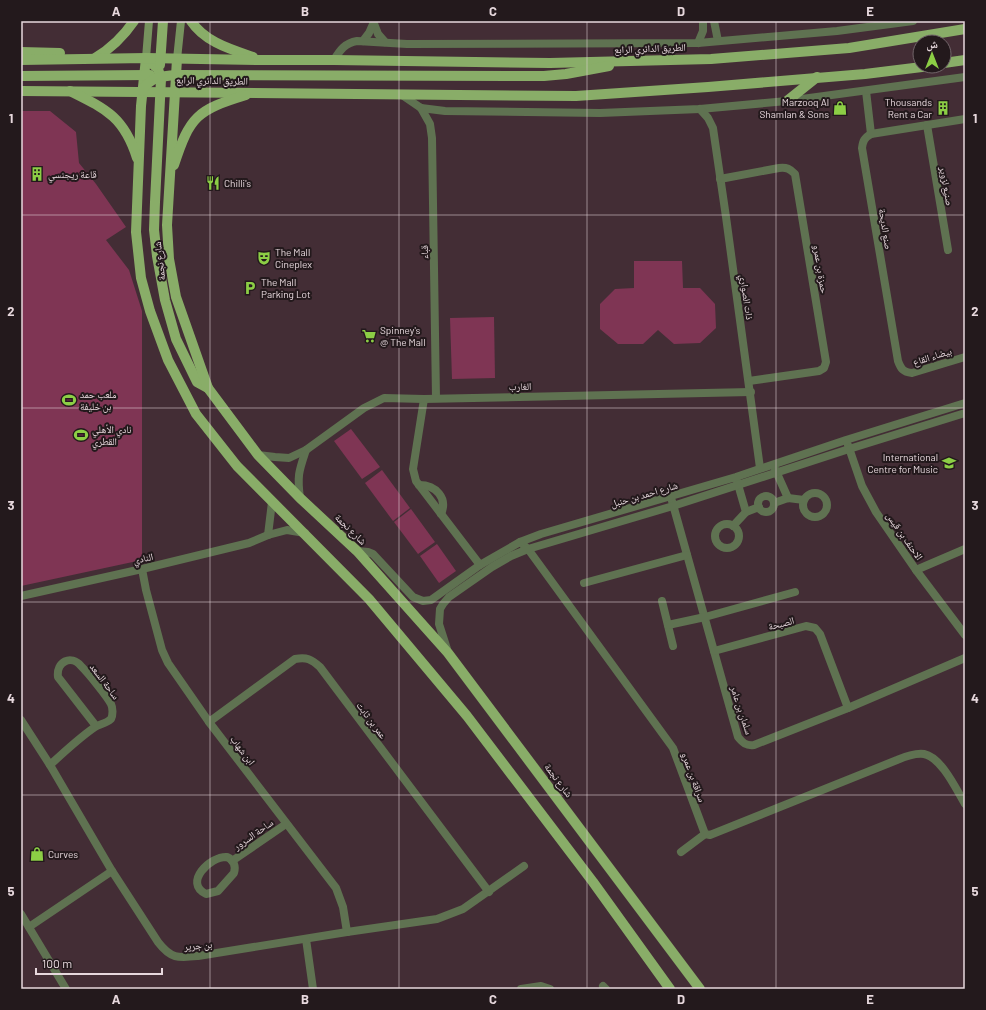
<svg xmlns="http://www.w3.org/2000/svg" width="986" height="1010" font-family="Barlow,'Noto Naskh Arabic',sans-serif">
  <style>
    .green { fill: #7f3554 }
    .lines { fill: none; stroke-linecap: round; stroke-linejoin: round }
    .minor { stroke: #5f7251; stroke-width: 8 }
    .tertiary { stroke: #5f7251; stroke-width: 8 }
    .secondary { stroke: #77935e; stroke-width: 8 }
    .primary { stroke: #89ad68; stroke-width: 10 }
    .grid { fill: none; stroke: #e7d8dd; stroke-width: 1; stroke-opacity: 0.55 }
    .labels { text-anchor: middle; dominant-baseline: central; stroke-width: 4; stroke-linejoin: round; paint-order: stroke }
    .street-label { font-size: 10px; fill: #e7d8dd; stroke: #23191c }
    .poi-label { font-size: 10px; fill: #e7d8dd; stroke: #23191c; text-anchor: start }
    .neatline { fill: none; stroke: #e7d8dd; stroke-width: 1.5 }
    .grid-label { font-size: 13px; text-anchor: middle; font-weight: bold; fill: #e7d8dd }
  </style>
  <rect width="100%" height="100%" fill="#432d35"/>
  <g class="green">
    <path d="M 21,111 L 50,111 L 76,132 L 79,163 L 96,184 L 126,227 L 106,240 L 129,270 L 142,311 L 142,560 L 21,586 Z"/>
    <path d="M 634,261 L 682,261 L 683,288 L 700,288 L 715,304 L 716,328 L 700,343 L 674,344 L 658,330 L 643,344 L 618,344 L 600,329 L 600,304 L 615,289 L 634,288 Z"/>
    <path d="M 494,317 L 495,378 L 452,379 L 450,318 Z"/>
    <path d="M 351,429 L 380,467 L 362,479 L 334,441 Z"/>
    <path d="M 382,470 L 410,508 L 393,521 L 365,483 Z"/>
    <path d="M 411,509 L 435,542 L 418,554 L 394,522 Z"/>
    <path d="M 437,544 L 456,571 L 439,583 L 420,556 Z"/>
  </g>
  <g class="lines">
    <g class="minor">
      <path d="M 373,21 L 378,34 L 385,42"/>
      <path d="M 714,21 L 718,41"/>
      <path d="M 363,41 L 369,33 L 373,24"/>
      <path d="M 698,43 L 703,31 L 703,21"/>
      <path d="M 334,60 C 340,50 345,43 357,41 L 407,44 L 698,43 L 837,31 L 913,21"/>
      <path d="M 866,91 L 871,134"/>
      <path d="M 402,95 L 421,108 L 445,111 L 600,113 L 700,109 L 787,101 L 965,77"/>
      <path d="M 421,108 L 430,124 L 432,138 L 436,398"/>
      <path d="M 700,109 L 708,118 L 713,128 L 726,217 L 760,468"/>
      <path d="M 965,119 L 871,134 C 864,138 863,141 862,148 L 898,361 C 901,369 903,372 912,373 L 965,357"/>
      <path d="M 927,125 L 948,250"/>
      <path d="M 720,179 L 779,168 C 787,167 790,169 795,174 L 826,362 L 824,368 L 819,371 L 749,381"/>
      <path d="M 424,399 L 413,469 L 416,481 L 480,565"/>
      <path d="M 848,445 L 862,486 L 876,512 L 916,570 L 965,635"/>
      <path d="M 258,455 L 275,457 L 289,458 L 306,450 L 364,408 L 384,398 L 424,399 L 751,392"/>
      <path d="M 775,469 L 788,498"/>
      <path d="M 737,481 L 746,512"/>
      <path d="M 419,485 C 436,485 448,498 441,514"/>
      <circle cx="815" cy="505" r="12"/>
      <circle cx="766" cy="504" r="8"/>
      <path d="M 300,498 C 297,475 299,471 306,450"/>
      <path d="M 672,501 L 738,737 C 743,743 746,746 754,745 L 848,708 L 965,658"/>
      <path d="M 774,503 L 788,498 L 804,500"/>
      <circle cx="727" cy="536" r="12"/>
      <path d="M 733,526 L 746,512 L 759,507"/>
      <path d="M 268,535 L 272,502"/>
      <path d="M 520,542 L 528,549 L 673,748 L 705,834 L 710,835 L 897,760 C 904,757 916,753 924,754 C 942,758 956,789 965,804"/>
      <path d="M 357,551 L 368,552 L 373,554 L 413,597 L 423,601 L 431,600 L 480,565 L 520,542 L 541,534 L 736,477 L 846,440 L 965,403"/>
      <path d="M 142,569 L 146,590 L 162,650 L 168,663 L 209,722 L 336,888 L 343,907 L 347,932"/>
      <path d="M 916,570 L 965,549"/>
      <path d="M 584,583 L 687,555"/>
      <path d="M 21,596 L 142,569 L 249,543 L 268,535 L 287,530 L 305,533"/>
      <path d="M 662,601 L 673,646"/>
      <path d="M 668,625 L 705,617 L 795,592"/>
      <path d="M 714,651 L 806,626 L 815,628 L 820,634 L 848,708"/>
      <path d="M 448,652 L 439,624 L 440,609 L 443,604 L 449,597 L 492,567 L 511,556 L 528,549 L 673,506 L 849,449 L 965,413"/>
      <path d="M 21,720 L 50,765 L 112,871 L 158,942 C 171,959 178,958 198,956 L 347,932 L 437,919 L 463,909 L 524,866"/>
      <path d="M 209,722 L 295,659 C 307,657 311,659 320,667 L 489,892"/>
      <path d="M 50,765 C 64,752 79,738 95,727 C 99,724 106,724 111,719 C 113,715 113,708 111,704 C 107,696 88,673 81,666 C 71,654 56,662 58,677 L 96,726"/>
      <path d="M 681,852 L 705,834"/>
      <path d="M 227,857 C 234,860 236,866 234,873 L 218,891 L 206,894 C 183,883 210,856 227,857 Z"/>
      <path d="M 232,861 L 286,824"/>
      <path d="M 29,927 L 112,871"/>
      <path d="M 306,939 L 313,989"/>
      <path d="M 603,986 L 606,989"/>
      <path d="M 521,989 L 541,986 L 550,989"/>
    </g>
    <path class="tertiary" d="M 21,914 L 66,989"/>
    <g class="secondary">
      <path d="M 146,58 L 149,21"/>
      <path d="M 177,59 L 181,21"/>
    </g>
    <g class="primary">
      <path d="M 191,21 C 205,42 230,49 253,57"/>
      <path d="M 21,52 L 60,53"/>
      <path d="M 95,58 C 112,48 123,37 134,21"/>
      <path d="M 146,58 L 141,106 L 136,232 L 141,278 L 150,311 L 168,360 L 196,414 L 237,466 L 369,599 L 467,716 L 593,882 L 670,989"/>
      <path d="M 146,58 L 158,69 L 161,79 L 155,202 L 154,230 L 157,256 L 165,300 L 176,339 L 197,382 L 208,388"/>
      <path d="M 177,59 L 167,225 L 169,259 L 176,297 L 208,388 L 258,455 L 300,498 L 357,551 L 448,653 L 700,989"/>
      <path d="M 21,60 L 146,58 L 260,60 L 334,60 L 550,63 L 711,59 L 849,48 L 965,29"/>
      <path d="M 944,63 L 965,60"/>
      <path d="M 160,65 L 163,21"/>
      <path d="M 21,76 L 150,75"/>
      <path d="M 21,91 L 576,96 L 708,87 L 865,74 L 930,66"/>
      <path d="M 70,91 C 106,109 124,117 137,158"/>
      <path d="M 142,91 C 150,77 162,76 177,75 L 544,76 L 566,74 L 609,66"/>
      <path d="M 787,101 L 817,77"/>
      <path d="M 174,165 C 190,116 197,110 246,95"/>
    </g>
  </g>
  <path class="grid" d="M 210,21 L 210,989M 399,21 L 399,989M 587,21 L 587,989M 776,21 L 776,989M 21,215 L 965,215M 21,408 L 965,408M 21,602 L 965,602M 21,795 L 965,795"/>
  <defs>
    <symbol id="shop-bare" viewBox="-9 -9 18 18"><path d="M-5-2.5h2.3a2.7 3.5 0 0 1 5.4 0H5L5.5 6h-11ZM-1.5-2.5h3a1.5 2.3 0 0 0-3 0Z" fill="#8cce45" stroke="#23191c" stroke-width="2.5" paint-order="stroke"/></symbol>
    <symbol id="building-bare" viewBox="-9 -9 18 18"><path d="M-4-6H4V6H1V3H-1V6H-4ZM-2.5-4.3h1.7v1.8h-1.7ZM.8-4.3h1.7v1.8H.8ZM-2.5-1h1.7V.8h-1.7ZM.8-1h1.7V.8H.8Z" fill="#8cce45" stroke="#23191c" stroke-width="2.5" paint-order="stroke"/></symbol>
    <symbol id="restaurant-bare" viewBox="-9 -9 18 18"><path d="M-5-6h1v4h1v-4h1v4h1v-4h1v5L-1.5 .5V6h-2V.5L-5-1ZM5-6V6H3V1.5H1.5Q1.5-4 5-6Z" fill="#8cce45" stroke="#23191c" stroke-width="2.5" paint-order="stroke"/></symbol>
    <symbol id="theatre-bare" viewBox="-9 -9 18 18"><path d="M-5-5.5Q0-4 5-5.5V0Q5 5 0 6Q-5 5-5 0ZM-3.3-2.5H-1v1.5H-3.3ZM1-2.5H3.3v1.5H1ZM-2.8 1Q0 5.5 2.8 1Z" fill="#8cce45" stroke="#23191c" stroke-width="2.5" paint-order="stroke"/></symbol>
    <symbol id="parking-bare" viewBox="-9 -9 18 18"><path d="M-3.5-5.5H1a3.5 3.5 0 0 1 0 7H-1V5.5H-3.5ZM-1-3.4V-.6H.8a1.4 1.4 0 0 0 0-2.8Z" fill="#8cce45" stroke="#23191c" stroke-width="2.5" paint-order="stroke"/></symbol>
    <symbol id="supermarket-bare" viewBox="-9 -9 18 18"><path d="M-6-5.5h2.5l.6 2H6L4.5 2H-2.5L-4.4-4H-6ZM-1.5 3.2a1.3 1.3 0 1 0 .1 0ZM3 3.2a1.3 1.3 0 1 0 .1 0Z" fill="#8cce45" stroke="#23191c" stroke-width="2.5" paint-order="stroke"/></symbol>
    <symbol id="stadium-bare" viewBox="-9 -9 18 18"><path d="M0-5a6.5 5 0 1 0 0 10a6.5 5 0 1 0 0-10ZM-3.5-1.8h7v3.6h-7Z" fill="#8cce45" stroke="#23191c" stroke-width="2.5" paint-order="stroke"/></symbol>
    <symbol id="school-bare" viewBox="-9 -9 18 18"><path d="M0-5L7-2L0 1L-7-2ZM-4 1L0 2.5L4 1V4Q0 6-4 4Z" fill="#8cce45" stroke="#23191c" stroke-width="2.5" paint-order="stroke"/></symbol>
  </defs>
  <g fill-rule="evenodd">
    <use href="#shop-bare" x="830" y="98" width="20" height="20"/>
    <use href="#building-bare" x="933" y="98" width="20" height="20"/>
    <use href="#building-bare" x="27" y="164" width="20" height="20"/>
    <use href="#restaurant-bare" x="203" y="173" width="20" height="20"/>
    <use href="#theatre-bare" x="254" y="248" width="20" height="20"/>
    <use href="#parking-bare" x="240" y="278" width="20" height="20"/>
    <use href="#supermarket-bare" x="359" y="326" width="20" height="20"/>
    <use href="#stadium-bare" x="59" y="390" width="20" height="20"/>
    <use href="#stadium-bare" x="71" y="425" width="20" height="20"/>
    <use href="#school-bare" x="939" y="453" width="20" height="20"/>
    <use href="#shop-bare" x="27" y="844" width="20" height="20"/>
  </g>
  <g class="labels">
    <g class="street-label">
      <text transform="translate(650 48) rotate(-2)">الطريق الدائري الرابع</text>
      <text transform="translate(212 80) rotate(1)">الطريق الدائري الرابع</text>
      <text transform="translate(947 186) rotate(80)">صنيع لزوير</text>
      <text transform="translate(886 229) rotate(81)">صنع الديحة</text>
      <text transform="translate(424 252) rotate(-91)">قباء</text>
      <text transform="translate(159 261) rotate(-97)">شارع نجمة</text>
      <text transform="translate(821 269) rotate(81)">حمزة بن عمرو</text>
      <text transform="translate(747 297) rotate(82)">ذات الصواري</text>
      <text transform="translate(932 356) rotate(-17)">بيضاء القاع</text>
      <text transform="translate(520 386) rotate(-1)">الغارب</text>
      <text transform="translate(644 494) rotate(-16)">شارع احمد بن حنبل</text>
      <text transform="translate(351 529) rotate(44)">شارع نجمة</text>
      <text transform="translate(905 536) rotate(55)">الاحنف بن قيس</text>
      <text transform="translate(143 558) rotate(-13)">النادي</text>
      <text transform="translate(781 623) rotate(-15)">الصبحة</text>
      <text transform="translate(105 681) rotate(53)">ساحة السعد</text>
      <text transform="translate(742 710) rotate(72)">سلمان بن عامر</text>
      <text transform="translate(372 720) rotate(53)">عمر بن ثابت</text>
      <text transform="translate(243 750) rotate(53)">ابن شهاب</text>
      <text transform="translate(694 777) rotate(70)">سراقة بن عمرو</text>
      <text transform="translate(559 780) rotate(53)">شارع نجمة</text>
      <text transform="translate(253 834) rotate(-35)">ساحة السرور</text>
      <text transform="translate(198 945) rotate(-5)">بن جرير</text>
    </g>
    <g class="poi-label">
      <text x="829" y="102" text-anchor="end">Marzooq Al<tspan x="829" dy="12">Shamlan &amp; Sons</tspan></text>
      <text x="932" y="102" text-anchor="end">Thousands<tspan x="932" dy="12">Rent a Car</tspan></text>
      <text x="48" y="174">قاعة ريجنسي</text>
      <text x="224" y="183">Chilli's</text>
      <text x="275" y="252">The Mall<tspan x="275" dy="12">Cineplex</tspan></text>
      <text x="261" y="282">The Mall<tspan x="261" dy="12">Parking Lot</tspan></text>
      <text x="380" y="330">Spinney's<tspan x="380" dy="12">@ The Mall</tspan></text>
      <text x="80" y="394">ملعب حمد<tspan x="80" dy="12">بن خليفة</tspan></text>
      <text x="92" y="429">نادي الأهلي<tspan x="92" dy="12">القطري</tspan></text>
      <text x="938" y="457" text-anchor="end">International<tspan x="938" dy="12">Centre for Music</tspan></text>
      <text x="48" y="854">Curves</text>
    </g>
  </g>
  <rect width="986" height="1010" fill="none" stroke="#23191c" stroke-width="44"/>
  <g transform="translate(932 54)"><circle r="19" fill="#23191c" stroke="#716569"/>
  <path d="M0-3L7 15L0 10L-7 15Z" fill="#8cce45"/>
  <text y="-6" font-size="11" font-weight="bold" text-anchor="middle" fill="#e7d8dd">ش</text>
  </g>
  <path d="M36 968v6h126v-6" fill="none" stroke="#e7d8dd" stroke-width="2"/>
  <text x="42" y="968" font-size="12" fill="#e7d8dd" stroke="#23191c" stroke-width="3" paint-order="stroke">100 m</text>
  <rect x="22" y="22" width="942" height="966" class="neatline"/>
  <g class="grid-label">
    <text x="116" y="16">A</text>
    <text x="305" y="16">B</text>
    <text x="493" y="16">C</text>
    <text x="681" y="16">D</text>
    <text x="870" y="16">E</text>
    <text x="11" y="123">1</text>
    <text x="975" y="123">1</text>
    <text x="11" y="316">2</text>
    <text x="975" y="316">2</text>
    <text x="11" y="510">3</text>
    <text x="975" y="510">3</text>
    <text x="11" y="703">4</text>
    <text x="975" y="703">4</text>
    <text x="11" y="896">5</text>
    <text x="975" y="896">5</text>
    <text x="116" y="1004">A</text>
    <text x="305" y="1004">B</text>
    <text x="493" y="1004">C</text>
    <text x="681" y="1004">D</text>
    <text x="870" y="1004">E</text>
  </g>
</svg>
